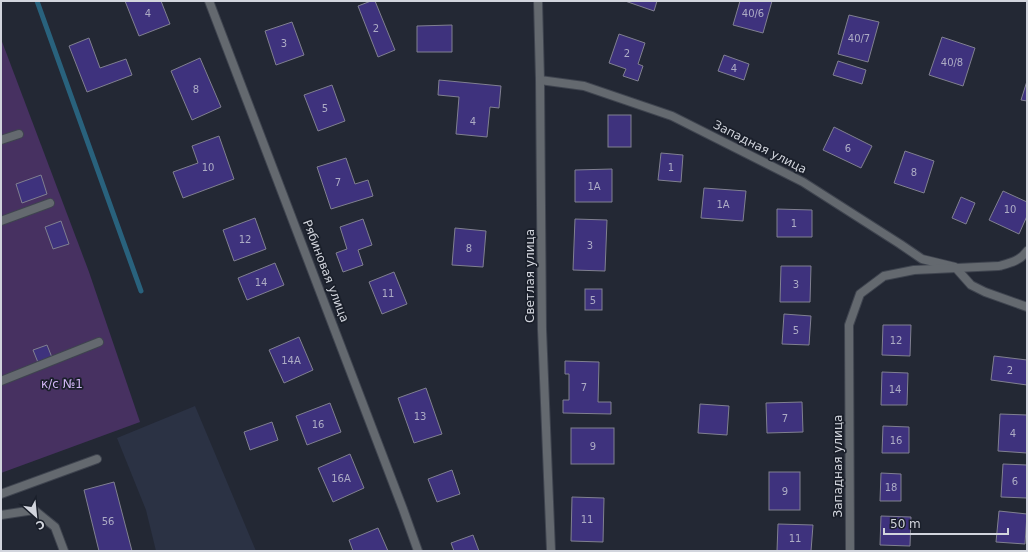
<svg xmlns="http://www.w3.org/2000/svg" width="1028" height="552" font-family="'DejaVu Sans',sans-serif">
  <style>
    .built { fill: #2b3244 }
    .green { fill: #473161 }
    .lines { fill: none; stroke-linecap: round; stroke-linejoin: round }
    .stream { stroke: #29627d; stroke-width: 5 }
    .building { fill: #3e327d; stroke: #808090 }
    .service-casing { stroke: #3f444f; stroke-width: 10 }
    .minor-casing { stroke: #3f444f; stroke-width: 10 }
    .service { stroke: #64696f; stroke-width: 8 }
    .minor { stroke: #64696f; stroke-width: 8 }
    .labels { text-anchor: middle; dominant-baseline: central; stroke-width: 3.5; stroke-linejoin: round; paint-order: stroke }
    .number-label { font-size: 10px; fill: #adacc5 }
    .street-label { font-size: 12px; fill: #d2d5dd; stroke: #1a1f2a }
    .park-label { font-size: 12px; fill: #d1b6f5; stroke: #1a1f2a }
  </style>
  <rect width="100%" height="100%" fill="#232834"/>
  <path class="built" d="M 195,406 L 256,551 L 156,551 L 146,510 L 117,438 Z"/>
  <path class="green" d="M 1,39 L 89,272 L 140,422 L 1,473 Z"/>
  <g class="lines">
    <path class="stream" d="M 37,1 L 141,291"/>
  </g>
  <g class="building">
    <path d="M 125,1 L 161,1 L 170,24 L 139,36 Z"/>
    <path d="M 371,1 L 375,1 L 395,50 L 378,57 L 358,6 Z"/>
    <path d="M 625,1 L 657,1 L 654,11 Z"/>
    <path d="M 740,1 L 772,1 L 763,33 L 733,25 Z"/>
    <path d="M 849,15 L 879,22 L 868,62 L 838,54 Z"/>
    <path d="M 292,22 L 304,55 L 276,65 L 265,31 Z"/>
    <path d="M 452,25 L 452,52 L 417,52 L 417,26 Z"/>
    <path d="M 619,34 L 645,43 L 638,64 L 643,66 L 638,81 L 623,76 L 626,69 L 609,63 Z"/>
    <path d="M 942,37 L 975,48 L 963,86 L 929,75 Z"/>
    <path d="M 89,38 L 100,68 L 126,59 L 132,75 L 87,92 L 69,46 Z"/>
    <path d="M 724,55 L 749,64 L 744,80 L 718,71 Z"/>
    <path d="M 200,58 L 221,107 L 192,120 L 171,71 Z"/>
    <path d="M 838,61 L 866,70 L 862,84 L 833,75 Z"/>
    <path d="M 439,80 L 501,86 L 499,108 L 490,107 L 487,137 L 456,134 L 459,97 L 438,95 Z"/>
    <path d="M 1027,81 L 1027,101 L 1021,100 Z"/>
    <path d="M 332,85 L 345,121 L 318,131 L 304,95 Z"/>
    <rect x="608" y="115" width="23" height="32"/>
    <path d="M 834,127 L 872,146 L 861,168 L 823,150 Z"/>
    <path d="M 219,136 L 234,179 L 183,198 L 173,172 L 198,163 L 192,146 Z"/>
    <path d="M 905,151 L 934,161 L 924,193 L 894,183 Z"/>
    <path d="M 661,153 L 683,155 L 681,182 L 658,180 Z"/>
    <path d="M 346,158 L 355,184 L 368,180 L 373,196 L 331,209 L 317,167 Z"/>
    <path d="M 612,169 L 612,202 L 575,202 L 575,170 Z"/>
    <path d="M 41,175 L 47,194 L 22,203 L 16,184 Z"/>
    <path d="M 704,188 L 746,191 L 743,221 L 701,218 Z"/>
    <path d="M 1003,191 L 1027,202 L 1027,216 L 1019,234 L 989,220 Z"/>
    <path d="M 961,197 L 975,203 L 966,224 L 952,218 Z"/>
    <path d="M 777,209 L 812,210 L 812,237 L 777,237 Z"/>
    <path d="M 255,218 L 266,249 L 234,261 L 223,230 Z"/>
    <path d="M 363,219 L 372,245 L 358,250 L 363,265 L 343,272 L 336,253 L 347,249 L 340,227 Z"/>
    <path d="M 575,219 L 607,220 L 605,271 L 573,270 Z"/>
    <path d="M 61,221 L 69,244 L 53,249 L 45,227 Z"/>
    <path d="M 455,228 L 486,231 L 483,267 L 452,265 Z"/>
    <path d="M 275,263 L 284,285 L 247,300 L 238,278 Z"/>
    <path d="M 781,266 L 811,266 L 810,302 L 780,302 Z"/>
    <path d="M 394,272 L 407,304 L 382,314 L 369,282 Z"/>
    <rect x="585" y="289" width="17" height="21"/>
    <path d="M 784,314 L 811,316 L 809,345 L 782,344 Z"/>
    <path d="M 883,325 L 911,325 L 910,356 L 882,355 Z"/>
    <path d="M 299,337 L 313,370 L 284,383 L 269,350 Z"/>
    <path d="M 47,345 L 53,360 L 39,365 L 33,350 Z"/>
    <path d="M 994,356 L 1027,360 L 1027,385 L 991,380 Z"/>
    <path d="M 565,361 L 599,362 L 598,402 L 611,402 L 611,414 L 563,413 L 563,400 L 569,400 L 569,374 L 565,374 Z"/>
    <path d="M 882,372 L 908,373 L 907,405 L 881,405 Z"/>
    <path d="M 426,388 L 442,434 L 414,443 L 398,398 Z"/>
    <path d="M 802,402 L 803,432 L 767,433 L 766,403 Z"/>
    <path d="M 330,403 L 341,432 L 307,445 L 296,416 Z"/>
    <path d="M 700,404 L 729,406 L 727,435 L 698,433 Z"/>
    <path d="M 1000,414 L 1027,415 L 1027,453 L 998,451 Z"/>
    <path d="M 272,422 L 278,440 L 250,450 L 244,432 Z"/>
    <path d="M 883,426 L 909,427 L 909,453 L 882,453 Z"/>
    <rect x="571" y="428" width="43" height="36"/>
    <path d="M 350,454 L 364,488 L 333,502 L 318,468 Z"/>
    <path d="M 1003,464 L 1027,465 L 1027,498 L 1001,497 Z"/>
    <path d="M 452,470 L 460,494 L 437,502 L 428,479 Z"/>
    <rect x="769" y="472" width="31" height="38"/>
    <path d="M 881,473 L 901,474 L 901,501 L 880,501 Z"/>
    <path d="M 114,482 L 132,551 L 99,551 L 84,490 Z"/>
    <path d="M 572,497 L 604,498 L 603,542 L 571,541 Z"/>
    <path d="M 999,511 L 1027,514 L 1025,544 L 996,542 Z"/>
    <path d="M 881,516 L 911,517 L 910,546 L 880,545 Z"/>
    <path d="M 778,524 L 813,525 L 811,551 L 777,551 Z"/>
    <path d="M 378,528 L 388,551 L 353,551 L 349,540 Z"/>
    <path d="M 473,535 L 479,551 L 454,551 L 451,543 Z"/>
  </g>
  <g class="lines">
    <defs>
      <g id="service">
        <path d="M 1,140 L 19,134"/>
        <path d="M 1,221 L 50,203"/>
        <path d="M 1,381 L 99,342"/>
        <path d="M 1,494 L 97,459"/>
      </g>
      <g id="minor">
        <path d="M 209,1 L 403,509 L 418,551"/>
        <path d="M 538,1 L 540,80 L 542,329 L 551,551"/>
        <path d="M 540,80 L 584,86 L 672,116 L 803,182 L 900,244 L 922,259 L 955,267 L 971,285 L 985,292 L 1027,307"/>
        <path d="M 1,515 L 34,510 L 55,527 L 64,551"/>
        <path d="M 850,551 L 849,325 L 860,294 L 884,276 L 914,270 L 999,266 C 1010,263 1020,261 1027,251"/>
      </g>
    </defs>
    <use href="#service" class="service-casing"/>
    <use href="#minor" class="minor-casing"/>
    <use href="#service" class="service"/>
    <use href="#minor" class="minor"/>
  </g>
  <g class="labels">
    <g class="number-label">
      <text x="148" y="13">4</text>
      <text x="753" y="13">40/6</text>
      <text x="376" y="28">2</text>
      <text x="859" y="38">40/7</text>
      <text x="284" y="43">3</text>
      <text x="627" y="53">2</text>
      <text x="952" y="62">40/8</text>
      <text x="734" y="68">4</text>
      <text x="196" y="89">8</text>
      <text x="325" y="108">5</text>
      <text x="473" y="121">4</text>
      <text x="848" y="148">6</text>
      <text x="208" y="167">10</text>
      <text x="671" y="167">1</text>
      <text x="914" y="172">8</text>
      <text x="338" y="182">7</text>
      <text x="594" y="186">1А</text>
      <text x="723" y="204">1А</text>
      <text x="1010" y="209">10</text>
      <text x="794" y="223">1</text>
      <text x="245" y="239">12</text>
      <text x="590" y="245">3</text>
      <text x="469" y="248">8</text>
      <text x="261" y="282">14</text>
      <text x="796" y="284">3</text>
      <text x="388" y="293">11</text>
      <text x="593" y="300">5</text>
      <text x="796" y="330">5</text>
      <text x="896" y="340">12</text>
      <text x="291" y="360">14А</text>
      <text x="1010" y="370">2</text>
      <text x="584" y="387">7</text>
      <text x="895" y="389">14</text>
      <text x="420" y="416">13</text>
      <text x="785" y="418">7</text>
      <text x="318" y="424">16</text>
      <text x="1013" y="433">4</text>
      <text x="896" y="440">16</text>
      <text x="593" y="446">9</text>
      <text x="341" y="478">16А</text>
      <text x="1015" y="481">6</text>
      <text x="891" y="487">18</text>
      <text x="785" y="491">9</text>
      <text x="587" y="519">11</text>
      <text x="108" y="521">56</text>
      <text x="795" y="538">11</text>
    </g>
    <g class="street-label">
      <text transform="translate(760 147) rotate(27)">Западная улица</text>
      <text transform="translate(326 271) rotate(69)">Рябиновая улица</text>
      <text transform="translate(530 276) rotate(-90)">Светлая улица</text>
      <text transform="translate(838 466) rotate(-90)">Западная улица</text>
    </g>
    <g class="park-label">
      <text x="62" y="384">к/с №1</text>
    </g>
  </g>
  <rect width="1028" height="552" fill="none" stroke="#d2d5dd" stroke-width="4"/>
  <g transform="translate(36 516) rotate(153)" stroke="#1a1f2a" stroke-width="3" paint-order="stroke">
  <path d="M0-3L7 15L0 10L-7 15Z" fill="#d2d5dd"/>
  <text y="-6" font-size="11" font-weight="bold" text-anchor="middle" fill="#d2d5dd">С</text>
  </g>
  <path d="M884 528v6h124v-6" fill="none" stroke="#d2d5dd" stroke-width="2"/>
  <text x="890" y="528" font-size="12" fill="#d2d5dd" stroke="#1a1f2a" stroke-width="3" paint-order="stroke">50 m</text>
</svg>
